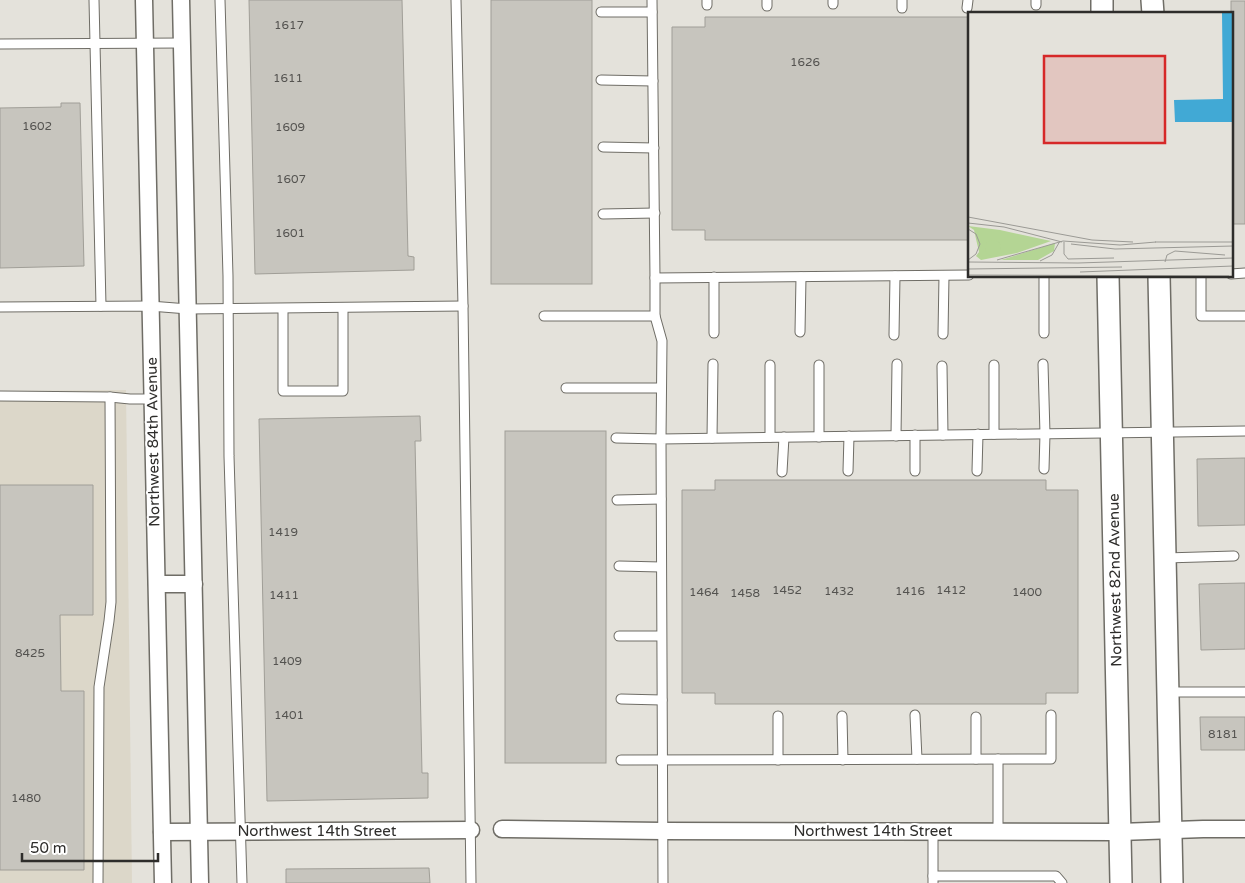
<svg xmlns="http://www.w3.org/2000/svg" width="1245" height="883" font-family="'Varela Round',sans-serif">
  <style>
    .built { fill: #dcd7c9 }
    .building { fill: #c7c5be; stroke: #a09e97 }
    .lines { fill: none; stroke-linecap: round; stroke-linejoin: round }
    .service-casing { stroke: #6f6d66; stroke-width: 11 }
    .minor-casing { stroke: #6f6d66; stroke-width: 19 }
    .tertiary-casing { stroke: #6f6d66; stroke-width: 24 }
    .service { stroke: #fff; stroke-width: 9 }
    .minor { stroke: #fff; stroke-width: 16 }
    .tertiary { stroke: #fff; stroke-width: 21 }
    .labels { text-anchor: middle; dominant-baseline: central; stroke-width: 4; stroke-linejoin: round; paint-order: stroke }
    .number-label { font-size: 12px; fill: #545350 }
    .street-label { font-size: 15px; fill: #2e2d2b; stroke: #fff }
    .inset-road { fill: none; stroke: #9b9a95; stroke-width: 1 }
    .view { fill: #d62828; fill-opacity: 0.15; stroke: #d62828; stroke-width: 2.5 }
    .inset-edge { fill: none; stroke: #2e2d2b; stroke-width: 2.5 }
  </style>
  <rect width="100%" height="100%" fill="#e4e2db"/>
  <path class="built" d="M 126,390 L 132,883 L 0,883 L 0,391 Z"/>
  <g class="building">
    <path d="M 249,0 L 402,0 L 408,256 L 414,257 L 414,270 L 255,274 Z"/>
    <rect x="491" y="0" width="101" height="284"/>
    <rect x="1231" y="1" width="14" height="223"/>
    <path d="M 705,17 L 969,17 L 969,240 L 705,240 L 705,230 L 672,230 L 672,27 L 705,27 Z"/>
    <path d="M 61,103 L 80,103 L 84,266 L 0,268 L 0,108 L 61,107 Z"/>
    <path d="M 420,416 L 421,441 L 415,441 L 422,773 L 428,773 L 428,798 L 267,801 L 259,419 Z"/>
    <rect x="505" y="431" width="101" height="332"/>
    <path d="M 1245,458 L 1245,525 L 1198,526 L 1197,459 Z"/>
    <path d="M 715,480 L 1046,480 L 1046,490 L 1078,490 L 1078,693 L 1046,693 L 1046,704 L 715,704 L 715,693 L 682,693 L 682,490 L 715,490 Z"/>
    <path d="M 0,485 L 93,485 L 93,615 L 60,615 L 61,691 L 84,691 L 84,870 L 0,870 Z"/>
    <path d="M 1245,583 L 1245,649 L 1201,650 L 1199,584 Z"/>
    <path d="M 1200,717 L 1245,717 L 1245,750 L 1201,750 Z"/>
    <path d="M 429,868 L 430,883 L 286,883 L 286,869 Z"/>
  </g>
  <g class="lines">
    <defs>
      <g id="service">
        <path d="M 94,0 L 101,306"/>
        <path d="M 220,0 L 228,276 L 229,456 L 242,883"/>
        <path d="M 456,0 L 463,306 L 471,883"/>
        <path d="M 652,0 L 655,278 L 969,275"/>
        <path d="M 833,0 L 833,4"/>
        <path d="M 707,5 L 707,0"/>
        <path d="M 1036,5 L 1036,0"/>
        <path d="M 767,6 L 767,0"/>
        <path d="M 902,8 L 902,0"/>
        <path d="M 967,8 L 968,0"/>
        <path d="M 601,12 L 652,12"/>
        <path d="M 0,44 L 182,43"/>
        <path d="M 601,80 L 653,81"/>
        <path d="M 603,147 L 654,148"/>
        <path d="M 603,214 L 655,213"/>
        <path d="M 1231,274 L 1245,273"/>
        <path d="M 1044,276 L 1044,333"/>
        <path d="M 1201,276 L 1201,316 L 1245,316"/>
        <path d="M 0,307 L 150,306 L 188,309 L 463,306"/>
        <path d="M 283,309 L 283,391 L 343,391 L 343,308"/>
        <path d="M 544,316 L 655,316 L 655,278"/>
        <path d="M 800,332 L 801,277"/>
        <path d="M 714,333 L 714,277"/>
        <path d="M 943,334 L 944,276"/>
        <path d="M 894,335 L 895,276"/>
        <path d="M 1043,364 L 1045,434 L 1044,469"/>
        <path d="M 770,365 L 770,437"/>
        <path d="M 819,365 L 819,437"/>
        <path d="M 994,365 L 994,434"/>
        <path d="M 942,366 L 943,435"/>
        <path d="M 566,388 L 661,388"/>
        <path d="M 0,396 L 110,397 L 130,399 L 153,399"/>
        <path d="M 896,436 L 897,364"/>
        <path d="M 616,438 L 661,439 L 662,341 L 655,316"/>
        <path d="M 712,438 L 713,364"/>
        <path d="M 848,471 L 849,436"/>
        <path d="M 915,471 L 915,435"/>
        <path d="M 977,471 L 978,434"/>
        <path d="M 782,472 L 784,437"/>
        <path d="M 617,500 L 661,499"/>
        <path d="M 1165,558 L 1234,556"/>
        <path d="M 619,566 L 661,567"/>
        <path d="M 619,636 L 661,636"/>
        <path d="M 1168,692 L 1245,692"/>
        <path d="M 621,699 L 662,700"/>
        <path d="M 915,715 L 917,759"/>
        <path d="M 778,716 L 778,760"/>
        <path d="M 842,716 L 843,760"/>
        <path d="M 976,717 L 976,759"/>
        <path d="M 998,759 L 998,831"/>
        <path d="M 621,760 L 1051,759 L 1051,715"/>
        <path d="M 933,876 L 1056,876 L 1062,883"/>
        <path d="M 98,883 L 99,687 L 109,621 L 111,602 L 110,397"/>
        <path d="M 663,883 L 661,439 L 1245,431"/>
        <path d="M 933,883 L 933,831"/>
      </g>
      <g id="minor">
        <path d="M 144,0 L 163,883"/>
        <path d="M 181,0 L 200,883"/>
        <path d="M 157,584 L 194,584"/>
        <path d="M 502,829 L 662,831 L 1120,832 L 1203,829 L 1245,829"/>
        <path d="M 162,832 L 471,830"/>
      </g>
      <g id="tertiary">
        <path d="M 1102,0 L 1102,14"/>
        <path d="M 1152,0 L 1153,14"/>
        <path d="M 1108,276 L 1121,883"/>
        <path d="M 1159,276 L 1172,883"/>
      </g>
    </defs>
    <use href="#service" class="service-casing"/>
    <use href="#minor" class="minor-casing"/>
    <use href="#tertiary" class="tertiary-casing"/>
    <use href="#service" class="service"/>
    <use href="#minor" class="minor"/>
    <use href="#tertiary" class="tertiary"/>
  </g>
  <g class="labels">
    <g class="number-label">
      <text x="289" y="25">1617</text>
      <text x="805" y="62">1626</text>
      <text x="288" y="78">1611</text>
      <text x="37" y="126">1602</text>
      <text x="290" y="127">1609</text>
      <text x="291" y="179">1607</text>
      <text x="290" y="233">1601</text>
      <text x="283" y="532">1419</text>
      <text x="787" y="590">1452</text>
      <text x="951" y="590">1412</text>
      <text x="839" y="591">1432</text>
      <text x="910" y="591">1416</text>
      <text x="704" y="592">1464</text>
      <text x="1027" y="592">1400</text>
      <text x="745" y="593">1458</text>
      <text x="284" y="595">1411</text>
      <text x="30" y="653">8425</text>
      <text x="287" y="661">1409</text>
      <text x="289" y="715">1401</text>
      <text x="1223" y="734">8181</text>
      <text x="26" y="798">1480</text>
    </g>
    <g class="street-label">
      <text transform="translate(153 442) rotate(-91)">Northwest 84th Avenue</text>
      <text transform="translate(1115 580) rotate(-91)">Northwest 82nd Avenue</text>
      <text x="317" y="831">Northwest 14th Street</text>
      <text x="873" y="831">Northwest 14th Street</text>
    </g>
  </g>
  <g transform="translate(968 12)">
    <rect width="265" height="265" fill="#e4e2db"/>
    <path d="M 0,214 L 32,218 L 83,229 L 49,241 L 13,248 L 8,244 L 11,240 L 6,218 ZM 87,231 L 86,239 L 70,248 L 33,248 Z" fill="#b4d594"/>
    <path d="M17 236a8 8 0 1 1 16 0a8 8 0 1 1-16 0Z" fill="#b4d594"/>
    <path d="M 254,1 L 265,1 L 265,110 L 207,110 L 206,88 L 255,87 Z" fill="#41a9d5"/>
    <path class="inset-road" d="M 0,205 L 124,228 L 165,230M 0,211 L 36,215 L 94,230M 0,217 L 8,222 L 12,232 L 8,242 L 0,248M 96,230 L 96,242 L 100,247 L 146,246M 187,230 L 265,230M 103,232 L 147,237 L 265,234M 29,248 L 95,229 L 152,233 L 188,230M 72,249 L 84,243 L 92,229M 0,250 L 110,251 L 265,246M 197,250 L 199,243 L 207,239 L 257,243M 0,257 L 154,255M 112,260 L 265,254M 0,263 L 261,264"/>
    <path class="view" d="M 76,44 L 197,44 L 197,131 L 76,131 Z"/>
    <rect width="265" height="265" class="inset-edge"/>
  </g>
  <path d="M22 853v8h136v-8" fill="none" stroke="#2e2d2b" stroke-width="2.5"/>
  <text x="30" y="853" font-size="15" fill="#2e2d2b" stroke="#ffffff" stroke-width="4" paint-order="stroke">50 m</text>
</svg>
